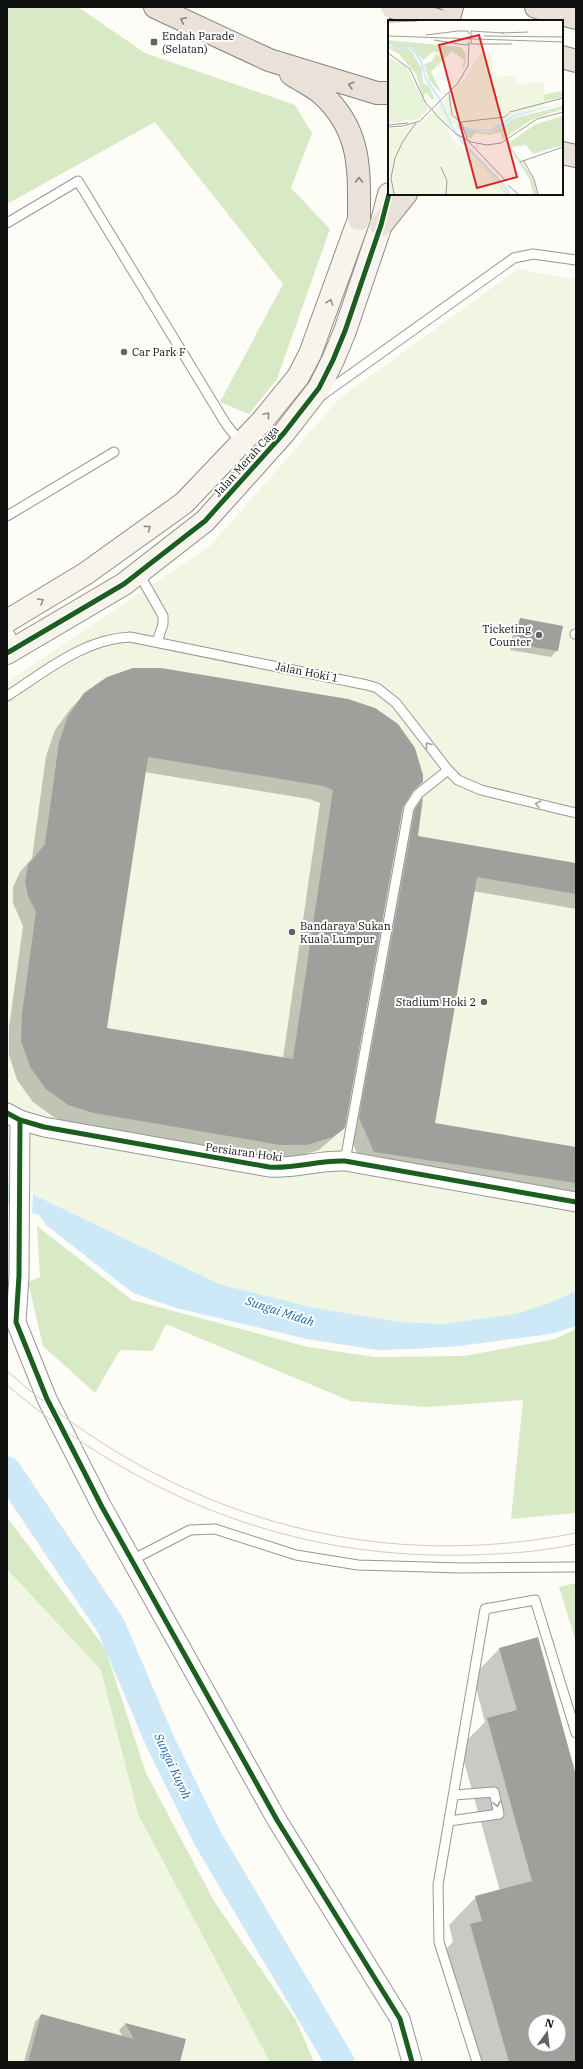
<svg xmlns="http://www.w3.org/2000/svg" width="583" height="2069" font-family="'IBM Plex Serif',serif">
  <style>
    .forest { fill: #d8eac5 }
    .pitch { fill: #f0f6e1 }
    .water { fill: #cde8f7 }
    .pier { fill: #fdfcf7 }
    .shadow { fill: #0003; fill-rule: evenodd }
    .lines { fill: none; stroke-linecap: round; stroke-linejoin: round }
    .river { stroke: #cde8f7; stroke-width: 29 }
    .building { fill: #a19f9c; fill-rule: evenodd }
    .lane-casing { stroke: #979795; stroke-width: 11 }
    .street-casing { stroke: #979795; stroke-width: 21 }
    .secondary-casing { stroke: #8e8d8b; stroke-width: 24 }
    .highway-casing { stroke: #858482; stroke-width: 24 }
    .lane { stroke: #fffffe; stroke-width: 9 }
    .street { stroke: #fffffe; stroke-width: 19 }
    .secondary { stroke: #f6f4eb; stroke-width: 22 }
    .highway { stroke: #eae1d8; stroke-width: 22 }
    .tram { stroke: #d9c6c7; stroke-width: 1 }
    .highway-bridge-casing { stroke: #858482; stroke-width: 24; stroke-linecap: butt }
    .highway-bridge { stroke: #eae1d8; stroke-width: 22 }
    .cycleway-casing { stroke: #fff; stroke-width: 8 }
    .cycleway { stroke: #1b5e20; stroke-width: 5 }
    .oneway { stroke: #88837e }
    .oneway2 { stroke: #8f8e89 }
    .oneway3 { stroke: #a0a09f }
    .poi-dot { fill: #646362; stroke: #fff; stroke-width: 1.5 }
    .labels { text-anchor: middle; dominant-baseline: central; stroke-width: 4; stroke-linejoin: round; paint-order: stroke }
    .poi-label { font-size: 11px; fill: #111; stroke: #fff; text-anchor: start }
    .street-label { font-size: 11px; fill: #111; stroke: #fff }
    .water-label { font-size: 12px; font-style: italic; fill: #1768a6; stroke: #fff }
    .inset-river { fill: none; stroke: #cde8f7; stroke-width: 2 }
    .inset-road { fill: none; stroke: #9f9e9b; stroke-width: 1 }
    .view { fill: #d62828; fill-opacity: 0.15; stroke: #d62828; stroke-width: 2 }
    .inset-edge { fill: none; stroke: #111; stroke-width: 2 }
  </style>
  <rect width="100%" height="100%" fill="#fdfcf7"/>
  <g class="forest">
    <path d="M 7,7 L 78,7 L 145,53 L 295,105 L 312,133 L 291,188 L 330,229 L 277,379 L 249,414 L 220,402 L 283,284 L 155,122 L 7,204 Z"/>
    <path d="M 37,1226 L 132,1300 L 308,1347 L 374,1357 L 464,1356 L 555,1339 L 576,1329 L 576,1513 L 511,1519 L 523,1400 L 426,1407 L 350,1401 L 166,1324 L 153,1351 L 120,1350 L 95,1393 L 43,1346 L 28,1282 L 40,1277 Z"/>
    <path d="M 7,1517 L 105,1648 L 146,1773 L 214,1901 L 296,2020 L 314,2062 L 256,2062 L 7,1727 Z"/>
    <path d="M 576,1583 L 576,1642 L 559,1587 Z"/>
  </g>
  <g class="pitch">
    <path d="M 518,269 L 576,280 L 576,1291 L 550,1303 L 516,1314 L 442,1324 L 399,1322 L 314,1308 L 219,1284 L 7,1182 L 7,682 L 211,545 L 340,398 Z"/>
    <path d="M 7,1569 L 101,1670 L 138,1814 L 270,2062 L 7,2062 Z"/>
  </g>
  <path class="water" d="M 7,1182 L 219,1284 L 314,1308 L 399,1322 L 442,1324 L 516,1314 L 550,1303 L 576,1291 L 576,1326 L 551,1334 L 459,1346 L 414,1349 L 377,1350 L 307,1339 L 176,1308 L 133,1293 L 46,1225 L 39,1215 L 7,1205 Z"/>
  <path class="pier" d="M 9,1181 L 33,1193 L 32,1215 L 9,1208 Z"/>
  <g class="shadow">
    <path d="M 521,619 L 557,650 L 551,657 L 510,650 L 514,626 Z"/>
    <path d="M 85,694 L 410,794 L 402,807 L 344,1128 L 319,1150 L 293,1158 L 267,1158 L 81,1126 L 55,1118 L 33,1102 L 17,1080 L 9,1055 L 9,1028 L 23,926 L 13,903 L 13,887 L 20,872 L 32,858 L 46,756 L 55,730 L 71,708 ZM 144,772 L 309,799 L 320,803 L 283,1058 L 106,1029 Z"/>
    <path d="M 422,800 L 417,837 L 576,864 L 576,909 L 473,891 L 433,1124 L 576,1148 L 576,1198 L 362,1164 L 347,1131 L 411,811 Z"/>
    <path d="M 500,1648 L 576,1779 L 576,2062 L 474,2062 L 443,1952 L 453,1942 L 449,1925 L 476,1897 L 500,1891 L 460,1747 L 485,1722 L 473,1676 ZM 535,2021 L 559,2021 L 559,2045 L 535,2045 Z"/>
    <path d="M 41,2015 L 123,2037 L 119,2030 L 125,2024 L 185,2040 L 179,2062 L 24,2062 L 35,2022 Z"/>
  </g>
  <g class="lines">
    <path class="river" d="M 7,1471 L 111,1626 L 159,1739 L 208,1839 L 340,2062"/>
  </g>
  <g class="building">
    <path d="M 520,618 L 563,626 L 558,651 L 516,644 Z"/>
    <path d="M 133,668 L 161,668 L 348,699 L 375,708 L 398,724 L 415,748 L 423,775 L 423,782 L 413,791 L 403,807 L 345,1128 L 333,1137 L 307,1145 L 280,1145 L 94,1113 L 68,1105 L 46,1089 L 30,1067 L 21,1041 L 22,1014 L 36,912 L 28,896 L 25,882 L 28,865 L 45,844 L 59,742 L 68,716 L 84,693 L 107,677 ZM 148,757 L 323,786 L 333,790 L 293,1059 L 107,1028 Z"/>
    <path d="M 423,797 L 418,836 L 576,863 L 576,894 L 477,877 L 435,1123 L 576,1147 L 576,1183 L 374,1152 L 359,1118 L 415,810 Z"/>
    <path d="M 538,1637 L 576,1775 L 576,2062 L 509,2062 L 470,1924 L 482,1921 L 475,1896 L 532,1881 L 487,1718 L 517,1710 L 499,1648 ZM 535,2021 L 559,2021 L 559,2045 L 535,2045 Z"/>
    <path d="M 41,2014 L 134,2039 L 125,2023 L 186,2039 L 180,2062 L 28,2062 Z"/>
  </g>
  <g class="lines">
    <defs>
      <g id="lane">
        <path d="M 7,223 L 78,181 L 226,424 L 241,443 L 259,461"/>
        <path d="M 322,395 L 514,258 L 533,254 L 576,260"/>
        <path d="M 7,516 L 114,452"/>
        <path d="M 138,572 L 163,616 L 163,624 L 157,642"/>
        <path d="M 7,629 L 17,647"/>
        <path d="M 575,634 L 576,634"/>
        <path d="M 7,696 C 45,672 83,639 130,637 L 367,685 L 377,688 L 396,703 L 448,770 L 458,780 L 481,790 L 576,813"/>
        <path d="M 345,1161 L 409,808 L 418,794 L 448,770"/>
        <path d="M 132,1560 L 190,1530 L 215,1529 L 296,1555 L 358,1565 L 461,1568 L 576,1567"/>
        <path d="M 449,1821 L 499,1814 L 494,1792 L 454,1795"/>
        <path d="M 477,2062 L 439,1942 L 438,1885 L 485,1609 L 535,1600 L 576,1733"/>
      </g>
      <g id="street">
        <path d="M 7,1113 L 20,1120 L 44,1127 L 269,1167 C 295,1169 318,1160 345,1161 L 576,1202"/>
        <path d="M 20,1120 L 19,1276 L 16,1322 L 47,1399 L 102,1507 L 277,1820 L 400,2019 L 412,2062"/>
      </g>
      <g id="secondary">
        <path d="M 7,621 L 85,574 L 184,503 L 263,420 L 298,377 L 310,354 L 359,219"/>
        <path d="M 7,653 L 124,584 L 205,521 L 284,433 L 319,388 L 333,360 L 345,331 L 381,225 L 389,194"/>
      </g>
      <g id="highway">
        <path d="M 155,7 L 269,60 L 377,93 L 389,93"/>
        <path d="M 536,7 L 576,18"/>
        <path d="M 448,21 L 452,7"/>
        <path d="M 562,57 L 576,61"/>
        <path d="M 291,74 C 301,81 313,86 322,94 C 362,131 359,170 359,219"/>
        <path d="M 562,153 L 576,156"/>
        <path d="M 381,225 L 406,194"/>
      </g>
    </defs>
    <use href="#lane" class="lane-casing"/>
    <use href="#street" class="street-casing"/>
    <use href="#secondary" class="secondary-casing"/>
    <use href="#highway" class="highway-casing"/>
    <use href="#lane" class="lane"/>
    <use href="#street" class="street"/>
    <use href="#secondary" class="secondary"/>
    <use href="#highway" class="highway"/>
    <g class="tram">
      <path d="M 7,1371 C 168,1513 364,1575 576,1533"/>
      <path d="M 7,1385 C 24,1400 42,1413 60,1427 C 183,1515 318,1559 469,1555 C 505,1554 541,1552 576,1544"/>
    </g>
    <defs>
      <path id="highway-bridge" d="M 392,7 L 440,21"/>
    </defs>
    <use href="#highway-bridge" class="highway-bridge-casing"/>
    <use href="#highway-bridge" class="highway-bridge"/>
    <defs>
      <g id="cycleway">
        <path d="M 7,653 L 124,584 L 205,521 L 284,433 L 319,388 L 333,360 L 345,331 L 381,225 L 389,194"/>
        <path d="M 7,1113 L 20,1120 L 44,1127 L 269,1167 C 295,1169 318,1160 345,1161 L 576,1202"/>
        <path d="M 20,1120 L 19,1276 L 16,1322 L 47,1399 L 102,1507 L 277,1820 L 400,2019 L 412,2062"/>
      </g>
    </defs>
    <use href="#cycleway" class="cycleway-casing"/>
    <use href="#cycleway" class="cycleway"/>
  </g>
  <defs><path id="oneway-chevron" d="M-2-3.5L2.5 0L-2 3.5" fill="none" stroke-width="1.6" stroke-linecap="round" stroke-linejoin="round"/></defs>
  <g class="oneway">
    <use href="#oneway-chevron" transform="translate(183 20) rotate(-155)"/>
    <use href="#oneway-chevron" transform="translate(351 85) rotate(-163)"/>
    <use href="#oneway-chevron" transform="translate(359 180) rotate(-90)"/>
  </g>
  <g class="oneway2">
    <use href="#oneway-chevron" transform="translate(330 302) rotate(-71)"/>
    <use href="#oneway-chevron" transform="translate(267 415) rotate(-50)"/>
    <use href="#oneway-chevron" transform="translate(148 528) rotate(-36)"/>
    <use href="#oneway-chevron" transform="translate(41 601) rotate(-30)"/>
  </g>
  <g class="oneway3">
    <use href="#oneway-chevron" transform="translate(428 745) rotate(-127)"/>
    <use href="#oneway-chevron" transform="translate(538 804) rotate(-166)"/>
    <use href="#oneway-chevron" transform="translate(497 1804) rotate(78)"/>
  </g>
  <g class="poi-dot">
    <rect x="150" y="38" width="8" height="8" rx="2"/>
    <circle cx="124" cy="352" r="4"/>
    <circle cx="539" cy="635" r="4"/>
    <circle cx="292" cy="932" r="4"/>
    <circle cx="484" cy="1002" r="4"/>
  </g>
  <g class="labels">
    <g class="poi-label">
      <text x="162" y="36">Endah Parade<tspan x="162" dy="13">(Selatan)</tspan></text>
      <text x="132" y="352">Car Park F</text>
      <text x="531" y="629" text-anchor="end">Ticketing<tspan x="531" dy="13">Counter</tspan></text>
      <text x="300" y="926">Bandaraya Sukan<tspan x="300" dy="13">Kuala Lumpur</tspan></text>
      <text x="476" y="1002" text-anchor="end">Stadium Hoki 2</text>
    </g>
    <g class="street-label">
      <text transform="translate(246 461) rotate(-48)">Jalan Merah Caga</text>
      <text transform="translate(307 672) rotate(11)">Jalan Hoki 1</text>
      <text transform="translate(244 1152) rotate(8)">Persiaran Hoki</text>
    </g>
    <g class="water-label">
      <text transform="translate(280 1311) rotate(18)">Sungai Midah</text>
      <text transform="translate(173 1766) rotate(65)">Sungai Kuyoh</text>
    </g>
  </g>
  <g transform="translate(388 20)">
    <rect width="175" height="175" fill="#fdfcf7"/>
    <path d="M 0,37 L 17,46 L 40,89 L 29,99 L 0,103 Z" fill="#e7f3d7"/>
    <path d="M 0,20 L 73,27 L 78,35 L 77,46 L 74,49 L 76,40 L 64,31 L 43,52 L 54,74 L 41,60 L 36,44 L 43,42 L 48,34 L 52,36 L 51,33 L 46,31 L 35,40 L 23,27 L 5,27 L 3,24 L 0,26 ZM 0,28 L 20,29 L 24,32 L 34,49 L 35,63 L 41,66 L 46,78 L 44,80 L 38,72 L 35,78 L 28,54 L 11,34 ZM 175,71 L 175,77 L 137,85 L 158,74 ZM 175,86 L 175,89 L 143,100 L 114,120 L 113,112 L 101,115 L 87,113 L 83,119 L 79,117 L 76,109 L 84,112 L 102,112 L 114,107 L 126,98 ZM 175,96 L 175,125 L 145,134 L 138,125 L 123,127 L 145,158 L 149,174 L 145,174 L 142,160 L 119,124 L 148,104 ZM 69,124 L 89,137 L 120,174 L 113,174 L 67,126 Z" fill="#d8eac5"/>
    <path d="M 103,33 L 106,57 L 127,56 L 128,64 L 156,62 L 156,87 L 125,95 L 106,108 L 90,110 L 65,104 L 59,109 L 66,122 L 89,138 L 118,174 L 0,174 L 0,109 L 14,108 L 37,100 L 76,59 L 92,34 Z" fill="#f0f6e1"/>
    <path d="M 175,83 L 126,97 L 114,107 L 102,111 L 84,112 L 69,109 L 68,105 L 90,110 L 103,109 L 125,95 Z" fill="#cde8f7"/>
    <path class="inset-river" d="M 0,27 L 21,28 L 27,32 L 34,44 L 38,59 L 51,78 L 63,105 L 75,123 L 112,161 L 122,174"/>
    <path class="inset-road" d="M 0,2 L 29,1M 113,13 L 140,12M 116,13 L 83,11 L 83,24 L 124,24M 38,15 L 70,11 L 80,11 L 81,14M 0,16 L 175,22M 96,16 L 175,17M 46,20 L 71,24 L 79,25 L 81,22M 0,33 L 22,49 L 37,82 L 52,99 L 68,114 L 83,122 L 99,125 L 113,123 L 149,99 L 175,92M 61,73 L 64,95 L 73,102 L 117,97 L 121,93M 122,92 L 175,78M 73,102 L 80,121 L 117,160M 0,105 L 20,103M 0,107 L 15,106 L 32,101 L 70,63 L 80,46 L 81,23M 135,140 L 146,159 L 150,174M 132,142 L 175,127M 53,147 L 59,161 L 58,174M 120,165 L 130,174M 6,174 L 3,158 L 7,138 L 15,121 L 28,103"/>
    <path class="view" d="M 91,15 L 129,157 L 89,168 L 51,25 Z"/>
    <rect width="175" height="175" class="inset-edge"/>
  </g>
  <rect width="583" height="2069" fill="none" stroke="#111111" stroke-width="16"/>
  <g transform="translate(547 2033) rotate(15)"><circle r="19" fill="#ffffff" stroke="#a0a0a0"/>
  <path d="M0-3L7 15L0 10L-7 15Z" fill="#646362"/>
  <text y="-6" font-size="11" font-weight="bold" text-anchor="middle" fill="#111111">N</text>
  </g>
</svg>
